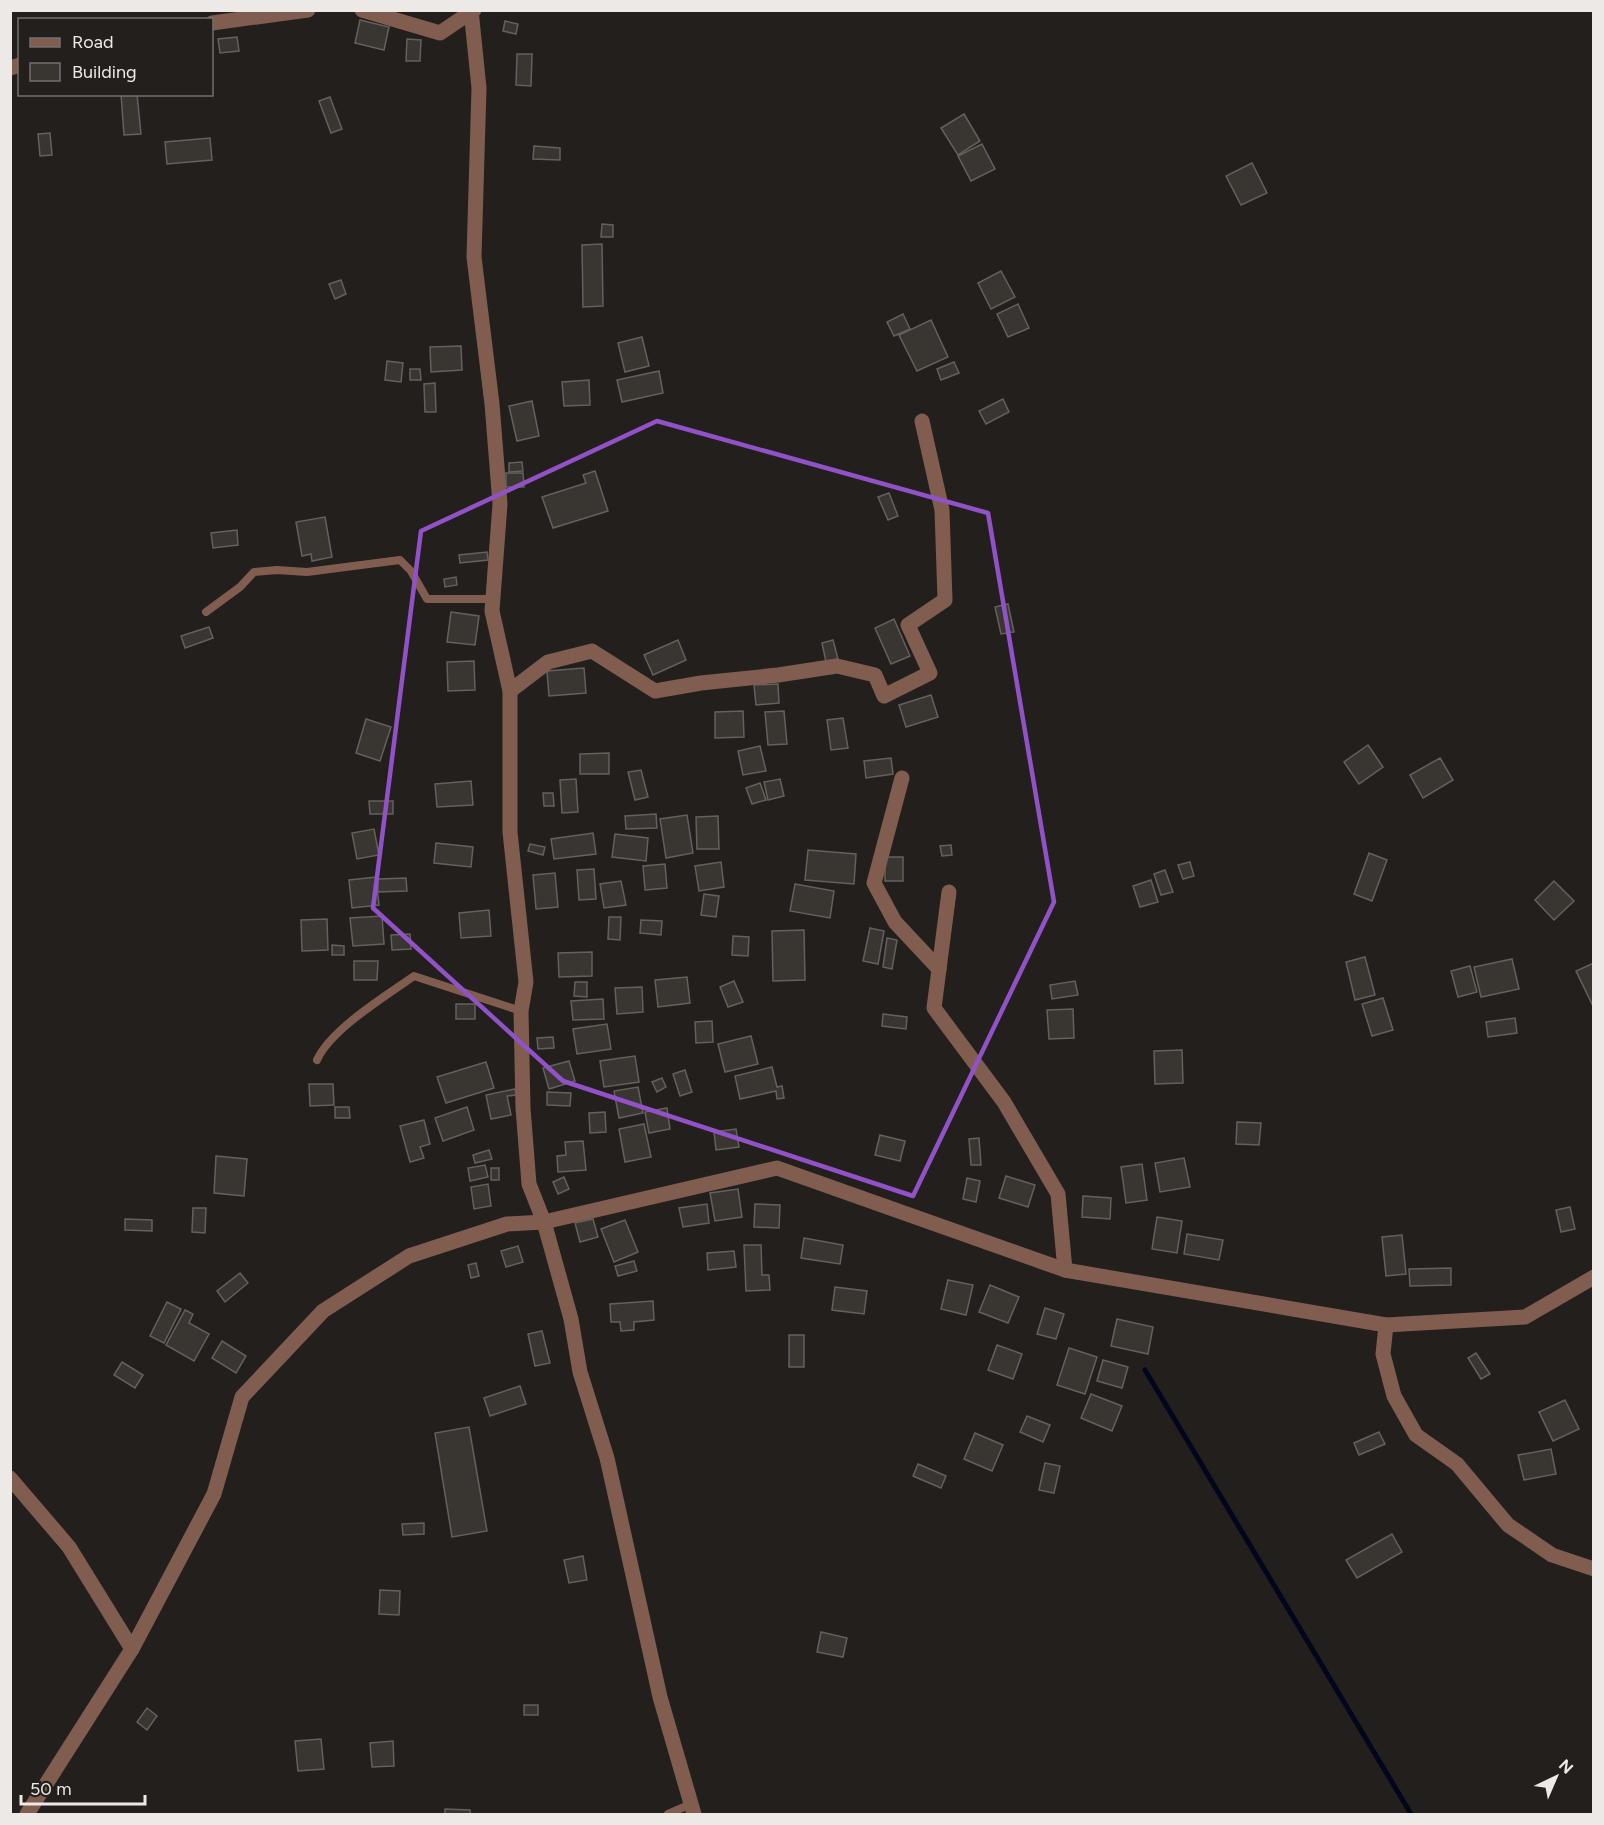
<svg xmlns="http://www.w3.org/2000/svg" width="1604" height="1825" font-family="Figtree,sans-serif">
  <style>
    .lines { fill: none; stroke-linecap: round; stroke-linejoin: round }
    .stream { stroke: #00071d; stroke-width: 5 }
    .building { fill: #393632; stroke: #64615c; stroke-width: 1.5 }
    .lane { stroke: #805d4f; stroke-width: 8 }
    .street { stroke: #805d4f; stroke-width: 15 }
    .marked { fill: none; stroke: #9252c7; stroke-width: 4.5; stroke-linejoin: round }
  </style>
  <rect width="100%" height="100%" fill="#231f1c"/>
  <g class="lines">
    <path class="stream" d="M 1145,1370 L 1411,1814"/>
  </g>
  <g class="building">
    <path d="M 360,20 L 389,27 L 384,50 L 355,43 Z"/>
    <path d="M 505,21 L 518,24 L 516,34 L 503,31 Z"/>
    <path d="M 237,37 L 239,51 L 220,53 L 218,39 Z"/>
    <path d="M 407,39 L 421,40 L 420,61 L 406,61 Z"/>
    <path d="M 517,54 L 532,54 L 531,86 L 516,85 Z"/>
    <path d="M 121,94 L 137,94 L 141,134 L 124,135 Z"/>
    <path d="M 330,97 L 342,129 L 331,133 L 319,101 Z"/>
    <path d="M 964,114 L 980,141 L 958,155 L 941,128 Z"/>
    <path d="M 50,133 L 52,155 L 40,156 L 38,134 Z"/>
    <path d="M 210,138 L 212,160 L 167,164 L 165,142 Z"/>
    <path d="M 982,144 L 995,169 L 971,181 L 958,156 Z"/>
    <path d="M 534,146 L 560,148 L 560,160 L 533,159 Z"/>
    <path d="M 1252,163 L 1267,193 L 1241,205 L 1226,176 Z"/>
    <path d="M 602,224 L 613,225 L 613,237 L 601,237 Z"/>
    <path d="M 602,244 L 603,306 L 583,307 L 582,245 Z"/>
    <path d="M 1001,271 L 1015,297 L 991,309 L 978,283 Z"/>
    <path d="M 341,280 L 346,294 L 335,299 L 329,284 Z"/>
    <path d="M 1018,304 L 1029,328 L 1008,337 L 997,314 Z"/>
    <path d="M 903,314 L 910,329 L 894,336 L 887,322 Z"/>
    <path d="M 931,320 L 948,357 L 917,371 L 899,335 Z"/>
    <path d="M 642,337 L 649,366 L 625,372 L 618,343 Z"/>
    <path d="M 461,346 L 462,370 L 431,372 L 430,347 Z"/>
    <path d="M 387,361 L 403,363 L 401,382 L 385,380 Z"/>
    <path d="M 954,362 L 959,373 L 941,380 L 937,369 Z"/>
    <path d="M 410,369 L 420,369 L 421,380 L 410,380 Z"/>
    <path d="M 659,371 L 663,393 L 622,402 L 617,380 Z"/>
    <path d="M 589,380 L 590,405 L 564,406 L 562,382 Z"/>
    <path d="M 435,383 L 436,412 L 425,412 L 424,384 Z"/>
    <path d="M 1003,399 L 1009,412 L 986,424 L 979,411 Z"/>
    <path d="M 532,401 L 539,436 L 517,441 L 509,406 Z"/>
    <path d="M 522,462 L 523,471 L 509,472 L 509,463 Z"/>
    <path d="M 595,471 L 608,511 L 553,528 L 542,497 L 586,483 L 583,475 Z"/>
    <path d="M 506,473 L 523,473 L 524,487 L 506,487 Z"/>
    <path d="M 889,493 L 898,516 L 888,520 L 878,497 Z"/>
    <path d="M 325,517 L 332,557 L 312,561 L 311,554 L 302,556 L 296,522 Z"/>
    <path d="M 237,530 L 238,545 L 213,548 L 211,533 Z"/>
    <path d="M 487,552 L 488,560 L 460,563 L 459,555 Z"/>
    <path d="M 456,577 L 457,585 L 445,587 L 444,579 Z"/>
    <path d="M 1008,604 L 1014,632 L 1001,634 L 995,607 Z"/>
    <path d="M 451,612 L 479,616 L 475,645 L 447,642 Z"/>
    <path d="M 894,619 L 910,656 L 891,664 L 875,628 Z"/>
    <path d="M 209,627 L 213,638 L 185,648 L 181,636 Z"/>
    <path d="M 678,640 L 686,660 L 653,675 L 644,655 Z"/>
    <path d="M 833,640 L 838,659 L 826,662 L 822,643 Z"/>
    <path d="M 474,661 L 475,690 L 448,691 L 447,662 Z"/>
    <path d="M 584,668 L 586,693 L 549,696 L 547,671 Z"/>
    <path d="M 778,684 L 779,703 L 756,705 L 754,685 Z"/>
    <path d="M 931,695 L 938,717 L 906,727 L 899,705 Z"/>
    <path d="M 743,711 L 744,737 L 715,738 L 715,712 Z"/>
    <path d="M 784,711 L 787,744 L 768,745 L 765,712 Z"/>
    <path d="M 843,718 L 848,748 L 831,750 L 827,720 Z"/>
    <path d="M 366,719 L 391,727 L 380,761 L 356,753 Z"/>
    <path d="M 1368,745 L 1383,767 L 1359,784 L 1344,762 Z"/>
    <path d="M 760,746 L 766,771 L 743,775 L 738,751 Z"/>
    <path d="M 609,753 L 609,774 L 580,774 L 580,754 Z"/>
    <path d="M 891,758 L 893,774 L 866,778 L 864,761 Z"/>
    <path d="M 1440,758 L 1453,780 L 1423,798 L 1410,775 Z"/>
    <path d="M 641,770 L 648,797 L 635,800 L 628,772 Z"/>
    <path d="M 576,779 L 578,812 L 562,813 L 560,780 Z"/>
    <path d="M 780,779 L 784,796 L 768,800 L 764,782 Z"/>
    <path d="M 471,781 L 473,805 L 437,807 L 435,784 Z"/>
    <path d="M 760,783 L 766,800 L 752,804 L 746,788 Z"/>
    <path d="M 543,793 L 553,793 L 554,806 L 544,806 Z"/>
    <path d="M 369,801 L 393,801 L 393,814 L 370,814 Z"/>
    <path d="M 656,814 L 657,828 L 626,829 L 625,816 Z"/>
    <path d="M 687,815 L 693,853 L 666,858 L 660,819 Z"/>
    <path d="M 718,816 L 719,849 L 697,849 L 696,817 Z"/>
    <path d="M 374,829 L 379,855 L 357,859 L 352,833 Z"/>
    <path d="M 593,833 L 596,854 L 554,859 L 551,839 Z"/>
    <path d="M 615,834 L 648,838 L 646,861 L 612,857 Z"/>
    <path d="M 436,843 L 473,847 L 471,867 L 434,863 Z"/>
    <path d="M 530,844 L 545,847 L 543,855 L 528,851 Z"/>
    <path d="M 951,845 L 952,855 L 942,856 L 940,846 Z"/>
    <path d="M 808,850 L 856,854 L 854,884 L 805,880 Z"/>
    <path d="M 1369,853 L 1387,860 L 1372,901 L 1354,894 Z"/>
    <rect x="885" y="857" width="18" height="24"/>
    <path d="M 721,862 L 724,887 L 699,891 L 695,866 Z"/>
    <path d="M 1190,862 L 1194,876 L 1183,879 L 1178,865 Z"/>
    <path d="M 665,864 L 667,888 L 645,890 L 643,866 Z"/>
    <path d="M 594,869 L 596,899 L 579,900 L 577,870 Z"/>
    <path d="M 1165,870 L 1173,892 L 1161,895 L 1154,874 Z"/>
    <path d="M 555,873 L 558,907 L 536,909 L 533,875 Z"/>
    <path d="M 376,877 L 379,905 L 352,908 L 349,880 Z"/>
    <path d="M 406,878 L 407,891 L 378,892 L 378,879 Z"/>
    <path d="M 1151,880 L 1158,902 L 1140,907 L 1133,886 Z"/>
    <path d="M 621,881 L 626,905 L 604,908 L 600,884 Z"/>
    <path d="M 1554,881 L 1574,901 L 1554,920 L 1535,900 Z"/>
    <path d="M 795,884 L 834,891 L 830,918 L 790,911 Z"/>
    <path d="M 704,894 L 719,896 L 716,917 L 701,915 Z"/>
    <path d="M 489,910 L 491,936 L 461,938 L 459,913 Z"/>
    <path d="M 382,916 L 384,944 L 353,946 L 350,918 Z"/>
    <path d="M 609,917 L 621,917 L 620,940 L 608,939 Z"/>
    <path d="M 327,919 L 328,950 L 302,951 L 301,920 Z"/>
    <path d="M 641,920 L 662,921 L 661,935 L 640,933 Z"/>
    <path d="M 870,928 L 884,931 L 878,964 L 863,961 Z"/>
    <path d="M 804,930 L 805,980 L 773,981 L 772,931 Z"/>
    <path d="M 410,934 L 411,949 L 392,950 L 391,935 Z"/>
    <path d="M 733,936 L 749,937 L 748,956 L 732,955 Z"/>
    <path d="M 887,938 L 897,940 L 892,969 L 883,967 Z"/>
    <path d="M 332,945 L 344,946 L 344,955 L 332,955 Z"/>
    <path d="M 592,952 L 592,976 L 559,977 L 558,953 Z"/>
    <path d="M 1365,957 L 1375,995 L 1355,1000 L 1346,962 Z"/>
    <path d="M 1512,959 L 1519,989 L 1481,997 L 1474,967 Z"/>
    <path d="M 354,961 L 378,961 L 377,980 L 354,980 Z"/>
    <path d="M 1594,963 L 1594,1006 L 1593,1006 L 1576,971 Z"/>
    <path d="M 1470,966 L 1477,992 L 1458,997 L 1451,971 Z"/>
    <path d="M 687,977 L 690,1003 L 658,1007 L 655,980 Z"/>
    <path d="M 734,981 L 743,1002 L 728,1007 L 720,987 Z"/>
    <path d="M 1075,981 L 1078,995 L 1052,999 L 1050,985 Z"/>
    <path d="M 575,982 L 587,982 L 587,997 L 574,996 Z"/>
    <path d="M 642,987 L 643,1012 L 617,1014 L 615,988 Z"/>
    <path d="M 1383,998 L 1393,1030 L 1372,1036 L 1362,1004 Z"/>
    <path d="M 603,999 L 604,1019 L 573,1020 L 571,1001 Z"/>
    <rect x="456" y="1004" width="19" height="15"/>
    <path d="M 1073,1009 L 1074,1038 L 1049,1039 L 1047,1010 Z"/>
    <path d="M 883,1014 L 907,1017 L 906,1029 L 882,1026 Z"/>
    <path d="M 1515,1018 L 1517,1033 L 1488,1037 L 1486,1022 Z"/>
    <path d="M 712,1021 L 713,1042 L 696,1043 L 695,1022 Z"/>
    <path d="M 607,1024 L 611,1049 L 577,1054 L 573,1029 Z"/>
    <path d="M 751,1036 L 758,1064 L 725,1072 L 718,1044 Z"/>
    <path d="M 553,1037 L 554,1048 L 538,1049 L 537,1038 Z"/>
    <path d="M 1182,1050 L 1183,1083 L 1155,1084 L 1154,1051 Z"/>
    <path d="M 635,1056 L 639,1082 L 604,1087 L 600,1061 Z"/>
    <path d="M 569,1061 L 575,1081 L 549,1089 L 543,1068 Z"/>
    <path d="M 486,1062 L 494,1088 L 446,1103 L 437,1077 Z"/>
    <path d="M 772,1067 L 777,1087 L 782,1086 L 784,1098 L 777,1099 L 776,1091 L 740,1099 L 735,1076 Z"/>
    <path d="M 685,1070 L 692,1092 L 680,1096 L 673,1074 Z"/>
    <path d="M 662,1078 L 666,1087 L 657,1092 L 652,1082 Z"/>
    <path d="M 309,1084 L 333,1084 L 334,1105 L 310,1106 Z"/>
    <path d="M 638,1087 L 643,1113 L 619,1118 L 614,1091 Z"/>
    <path d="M 515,1089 L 516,1095 L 507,1096 L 511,1115 L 491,1119 L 486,1095 Z"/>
    <path d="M 547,1092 L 571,1093 L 570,1106 L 547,1105 Z"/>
    <path d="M 335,1107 L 349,1107 L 350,1118 L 335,1118 Z"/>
    <path d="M 467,1107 L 474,1130 L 443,1141 L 435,1118 Z"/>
    <path d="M 667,1108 L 670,1129 L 649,1133 L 645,1112 Z"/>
    <path d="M 605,1112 L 606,1132 L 590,1133 L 589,1113 Z"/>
    <path d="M 424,1120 L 430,1144 L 420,1147 L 424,1158 L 410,1162 L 400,1126 Z"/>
    <path d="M 1237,1122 L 1261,1123 L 1259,1145 L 1236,1144 Z"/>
    <path d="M 644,1124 L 651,1157 L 625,1162 L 619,1129 Z"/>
    <path d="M 736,1129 L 739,1147 L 716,1150 L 714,1132 Z"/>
    <path d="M 880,1135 L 905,1141 L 900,1161 L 875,1155 Z"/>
    <path d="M 979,1138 L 981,1165 L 971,1165 L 969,1139 Z"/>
    <path d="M 583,1141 L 586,1170 L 558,1172 L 557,1156 L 566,1155 L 565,1142 Z"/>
    <path d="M 489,1150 L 492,1159 L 475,1163 L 473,1155 Z"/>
    <path d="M 216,1156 L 247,1159 L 244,1196 L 214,1193 Z"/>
    <path d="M 1184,1158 L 1190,1187 L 1160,1192 L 1155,1163 Z"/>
    <path d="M 1142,1164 L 1147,1200 L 1126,1203 L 1121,1167 Z"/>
    <path d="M 485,1165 L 488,1177 L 470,1181 L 468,1168 Z"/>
    <rect x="491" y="1168" width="8" height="12"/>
    <path d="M 1006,1176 L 1035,1185 L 1028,1207 L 999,1198 Z"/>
    <path d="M 564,1177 L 569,1189 L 558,1194 L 553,1182 Z"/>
    <path d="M 967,1178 L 980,1181 L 976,1202 L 963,1199 Z"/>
    <path d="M 488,1184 L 491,1206 L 474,1209 L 471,1187 Z"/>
    <path d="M 738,1189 L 742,1217 L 715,1221 L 710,1193 Z"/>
    <path d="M 1083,1196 L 1111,1198 L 1110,1219 L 1082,1217 Z"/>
    <path d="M 707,1204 L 709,1223 L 683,1227 L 679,1208 Z"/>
    <path d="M 755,1204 L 780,1205 L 779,1228 L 754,1227 Z"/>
    <path d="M 1570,1207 L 1575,1229 L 1561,1232 L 1556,1210 Z"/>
    <path d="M 193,1208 L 206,1208 L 205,1233 L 192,1232 Z"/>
    <path d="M 1157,1217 L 1182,1221 L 1177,1253 L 1152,1249 Z"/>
    <path d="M 125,1219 L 152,1220 L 152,1231 L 125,1230 Z"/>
    <path d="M 593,1219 L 598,1237 L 580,1242 L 575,1223 Z"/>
    <path d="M 625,1220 L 638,1252 L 614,1262 L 601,1229 Z"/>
    <path d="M 1187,1234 L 1223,1240 L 1219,1260 L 1184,1254 Z"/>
    <path d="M 1402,1235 L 1406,1274 L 1386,1276 L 1382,1237 Z"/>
    <path d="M 804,1238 L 843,1245 L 840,1264 L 801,1258 Z"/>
    <path d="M 744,1245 L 761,1245 L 762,1275 L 769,1275 L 770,1290 L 746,1291 Z"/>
    <path d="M 518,1246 L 523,1262 L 506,1267 L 501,1251 Z"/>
    <path d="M 734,1251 L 736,1267 L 708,1270 L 707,1253 Z"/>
    <path d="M 634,1261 L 637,1271 L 618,1276 L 615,1266 Z"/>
    <path d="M 476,1263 L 479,1276 L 471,1278 L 468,1265 Z"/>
    <path d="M 1451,1268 L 1451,1285 L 1410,1286 L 1409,1269 Z"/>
    <path d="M 240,1273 L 248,1283 L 225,1302 L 217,1291 Z"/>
    <path d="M 948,1280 L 973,1285 L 966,1315 L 941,1309 Z"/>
    <path d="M 990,1285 L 1019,1297 L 1008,1323 L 979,1312 Z"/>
    <path d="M 835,1287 L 867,1291 L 864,1314 L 832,1310 Z"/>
    <path d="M 653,1301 L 654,1320 L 634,1322 L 634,1330 L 621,1331 L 620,1322 L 611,1322 L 610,1304 Z"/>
    <path d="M 167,1302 L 181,1309 L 164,1343 L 150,1336 Z"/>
    <path d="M 1045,1308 L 1064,1314 L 1056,1339 L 1037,1334 Z"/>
    <path d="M 185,1310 L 193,1314 L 189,1323 L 209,1334 L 194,1361 L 166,1345 Z"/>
    <path d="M 1117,1319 L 1153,1327 L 1148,1354 L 1111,1346 Z"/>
    <path d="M 542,1331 L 550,1363 L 535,1366 L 528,1334 Z"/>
    <rect x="789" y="1335" width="15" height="32"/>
    <path d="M 222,1341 L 246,1356 L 236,1373 L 212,1358 Z"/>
    <path d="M 997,1345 L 1022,1354 L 1013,1379 L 988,1370 Z"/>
    <path d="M 1069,1348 L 1097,1357 L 1085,1394 L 1057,1385 Z"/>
    <path d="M 1476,1353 L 1490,1374 L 1481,1379 L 1468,1358 Z"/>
    <path d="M 1103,1360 L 1128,1367 L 1122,1388 L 1097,1381 Z"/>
    <path d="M 122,1362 L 143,1375 L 135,1388 L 114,1375 Z"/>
    <path d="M 520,1386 L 526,1404 L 490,1416 L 484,1398 Z"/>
    <path d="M 1091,1394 L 1122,1406 L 1112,1431 L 1081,1418 Z"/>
    <path d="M 1565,1400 L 1579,1429 L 1553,1441 L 1539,1412 Z"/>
    <path d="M 1027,1416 L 1050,1425 L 1043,1442 L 1020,1432 Z"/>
    <path d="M 469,1427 L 487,1531 L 452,1537 L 435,1433 Z"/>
    <path d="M 1379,1432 L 1385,1444 L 1359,1455 L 1354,1443 Z"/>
    <path d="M 975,1433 L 1003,1445 L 992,1471 L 964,1459 Z"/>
    <path d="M 1551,1449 L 1556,1474 L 1524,1480 L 1518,1455 Z"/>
    <path d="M 1045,1463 L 1060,1466 L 1054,1493 L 1039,1490 Z"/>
    <path d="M 918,1464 L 946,1476 L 941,1488 L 913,1476 Z"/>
    <path d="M 424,1523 L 424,1534 L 403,1535 L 402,1524 Z"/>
    <path d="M 1392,1534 L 1402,1552 L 1357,1578 L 1346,1560 Z"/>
    <path d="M 583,1556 L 587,1580 L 569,1583 L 564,1560 Z"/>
    <path d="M 380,1590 L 400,1591 L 399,1615 L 379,1614 Z"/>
    <path d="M 821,1632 L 847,1638 L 843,1657 L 817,1652 Z"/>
    <rect x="524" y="1705" width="14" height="10"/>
    <path d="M 147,1708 L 157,1716 L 147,1730 L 137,1722 Z"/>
    <path d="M 321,1739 L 324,1769 L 298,1771 L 295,1741 Z"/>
    <path d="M 393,1741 L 394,1766 L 372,1767 L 370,1743 Z"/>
    <path d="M 445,1809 L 470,1810 L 470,1814 L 445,1814 Z"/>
  </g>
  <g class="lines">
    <g class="lane">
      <path d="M 206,612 L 240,587 L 254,572 L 277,570 L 307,572 L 400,560 L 411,571 L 427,599 L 493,599"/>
      <path d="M 317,1060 C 331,1029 386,996 414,976 L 521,1011"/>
      <path d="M 668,1814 L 691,1804"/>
    </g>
    <g class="street">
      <path d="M 362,10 L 440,33 L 474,10"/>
      <path d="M 471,10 L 479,88 L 474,257 L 492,404 L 500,504 L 492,611 L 510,691 L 510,832 L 526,982 L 521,1011 L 523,1108 L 529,1184 L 544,1222 L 571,1319 L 580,1372 L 607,1458 L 660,1697 L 694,1814"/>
      <path d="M 212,23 L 308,10"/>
      <path d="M 10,68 L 20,65"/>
      <path d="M 510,691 L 548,662 L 592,651 L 655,691 L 701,683 L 778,675 L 837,666 L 875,675 L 884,696 L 930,673 L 908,625 L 945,600 L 942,510 L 922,421"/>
      <path d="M 902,778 L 874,883 L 895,922 L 939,969 L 934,1008 L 1004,1102 L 1058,1194 L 1065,1270"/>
      <path d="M 939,969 L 949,892"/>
      <path d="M 1386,1325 L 1383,1354 L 1394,1396 L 1416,1435 L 1457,1464 L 1508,1525 L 1552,1555 L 1594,1569"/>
      <path d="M 10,1478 L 69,1547 L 132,1649"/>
      <path d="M 27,1814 L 132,1649 L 214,1494 L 242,1397 L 323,1311 L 409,1256 L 507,1224 L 544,1222 L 777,1168 L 1065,1270 L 1386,1325 L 1525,1317 L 1594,1277"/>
    </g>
  </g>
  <path class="marked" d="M 657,421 L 988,513 L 1054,902 L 913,1196 L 563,1081 L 373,908 L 421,531 Z"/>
  <rect width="1604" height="1825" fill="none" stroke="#ece9e7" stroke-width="24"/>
  <rect x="18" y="18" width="195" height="78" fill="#231f1c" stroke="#73706d" stroke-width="1.5"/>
  <rect x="30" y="38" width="30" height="9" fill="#805d4f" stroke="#73706d" stroke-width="1.5"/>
  <text x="72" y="48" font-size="18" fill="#ece9e7">Road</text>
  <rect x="30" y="63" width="30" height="18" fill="#393632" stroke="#73706d" stroke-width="1.5"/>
  <text x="72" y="78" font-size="18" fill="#ece9e7">Building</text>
  <g transform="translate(1556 1777) rotate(44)" stroke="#231f1c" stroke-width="4.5" paint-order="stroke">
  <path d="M0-4.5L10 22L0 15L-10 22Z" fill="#ece9e7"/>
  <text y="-9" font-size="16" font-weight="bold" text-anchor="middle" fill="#ece9e7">N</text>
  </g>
  <path d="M21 1795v9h124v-9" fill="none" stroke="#ece9e7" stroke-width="3"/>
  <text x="30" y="1795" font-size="18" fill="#ece9e7" stroke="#231f1c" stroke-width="4.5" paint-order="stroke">50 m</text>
</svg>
